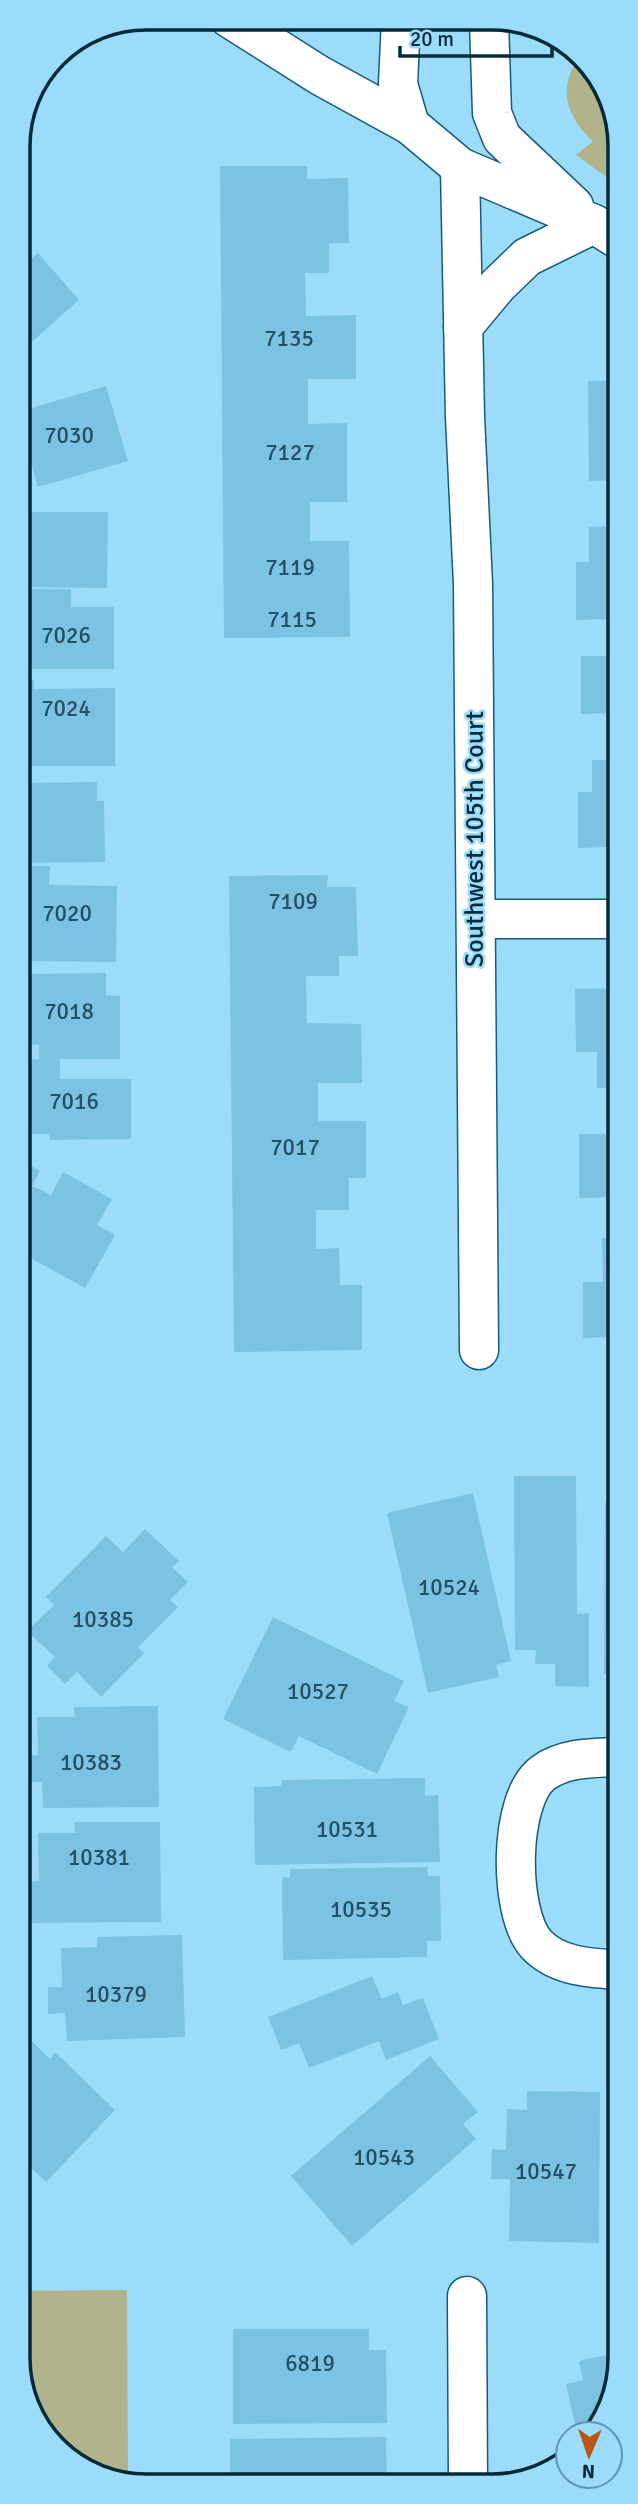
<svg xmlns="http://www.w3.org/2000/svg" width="638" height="2504" font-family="Signika,sans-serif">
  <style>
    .green { fill: #b1b38b }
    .building { fill: #7cc3e3 }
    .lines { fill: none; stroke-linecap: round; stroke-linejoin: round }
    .minor-casing { stroke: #175c77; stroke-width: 41 }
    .minor { stroke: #fff; stroke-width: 38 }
    .labels { text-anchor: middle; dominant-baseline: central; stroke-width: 5; stroke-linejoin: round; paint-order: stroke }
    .number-label { font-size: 23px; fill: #225064 }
    .street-label { font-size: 26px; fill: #042a39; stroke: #9bdcfb }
    .rim { fill: none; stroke: #042a39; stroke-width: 3.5 }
  </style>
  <rect width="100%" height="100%" fill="#9bdcfb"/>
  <g class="green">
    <path d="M 580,56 L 588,61 L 619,128 L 619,186 L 576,155 L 593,141 C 566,117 557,87 580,56 Z"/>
    <path d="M 127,2290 L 128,2484 L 120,2484 L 50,2443 L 19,2376 L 19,2291 Z"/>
  </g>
  <g class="building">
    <path d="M 220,166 L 307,166 L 307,179 L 348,178 L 349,243 L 329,243 L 329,273 L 305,273 L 306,316 L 356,315 L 356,379 L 308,379 L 308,424 L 347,423 L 347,502 L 310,502 L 310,541 L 349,541 L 350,637 L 224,638 Z"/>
    <path d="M 38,253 L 79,300 L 18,354 L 18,271 Z"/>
    <path d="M 588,381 L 619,381 L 619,480 L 589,481 Z"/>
    <path d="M 106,386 L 128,461 L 38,487 L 32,466 L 18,470 L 18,402 L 26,400 L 28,409 Z"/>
    <path d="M 18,512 L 108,512 L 107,588 L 18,587 Z"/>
    <path d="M 620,526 L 620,619 L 576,620 L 576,562 L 589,562 L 589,527 Z"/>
    <path d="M 18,589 L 71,589 L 71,607 L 114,607 L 114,669 L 31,669 L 31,663 L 18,663 Z"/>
    <path d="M 581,656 L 620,656 L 620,713 L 581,714 Z"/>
    <path d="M 18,680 L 34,680 L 34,689 L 115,688 L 115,766 L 23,766 L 23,747 L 18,747 Z"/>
    <path d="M 592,760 L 620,760 L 620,864 L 609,865 L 609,847 L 578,848 L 578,792 L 592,792 Z"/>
    <path d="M 97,782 L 97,801 L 104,801 L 105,862 L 18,863 L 18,783 Z"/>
    <path d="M 18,866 L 50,866 L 49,885 L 117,886 L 116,962 L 20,961 Z"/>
    <path d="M 328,875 L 327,887 L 356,887 L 358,956 L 339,956 L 339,976 L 306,976 L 307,1023 L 361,1024 L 362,1083 L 318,1083 L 318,1121 L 366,1121 L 366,1178 L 349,1178 L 349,1210 L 316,1210 L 316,1249 L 339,1248 L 340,1285 L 362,1285 L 362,1350 L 234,1352 L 229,876 Z"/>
    <path d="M 106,973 L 106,995 L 120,996 L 120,1059 L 60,1059 L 60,1079 L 131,1079 L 131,1139 L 50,1140 L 49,1134 L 32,1134 L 31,1124 L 18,1124 L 18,1060 L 39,1059 L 39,1045 L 18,1045 L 18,974 Z"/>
    <path d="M 620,988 L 620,1088 L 597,1088 L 597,1052 L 576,1052 L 575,989 Z"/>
    <path d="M 579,1134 L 620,1134 L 620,1197 L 579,1198 Z"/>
    <path d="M 18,1158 L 40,1171 L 32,1186 L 51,1195 L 63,1172 L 112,1199 L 97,1225 L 115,1235 L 85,1288 L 18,1251 Z"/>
    <path d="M 602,1238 L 620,1238 L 620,1349 L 613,1349 L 614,1337 L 583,1338 L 583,1282 L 603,1282 Z"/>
    <path d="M 18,1475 L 30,1475 L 31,1583 L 18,1583 Z"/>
    <path d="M 514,1476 L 576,1476 L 577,1614 L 589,1613 L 589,1687 L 555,1686 L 555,1664 L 535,1664 L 536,1650 L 515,1650 Z"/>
    <path d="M 473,1493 L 511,1661 L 496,1665 L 499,1677 L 428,1693 L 387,1513 Z"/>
    <path d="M 605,1502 L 620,1502 L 620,1674 L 604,1674 Z"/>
    <path d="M 145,1529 L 179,1561 L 172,1567 L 188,1582 L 170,1600 L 178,1607 L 138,1647 L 144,1653 L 101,1697 L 77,1672 L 65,1684 L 47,1666 L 55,1657 L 27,1631 L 54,1605 L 46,1597 L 106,1536 L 123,1552 Z"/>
    <path d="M 273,1617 L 404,1681 L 394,1701 L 409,1707 L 377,1774 L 299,1736 L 291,1752 L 223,1719 Z"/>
    <path d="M 158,1706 L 159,1807 L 43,1808 L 42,1782 L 24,1782 L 24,1755 L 38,1755 L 37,1717 L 75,1717 L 74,1707 Z"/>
    <path d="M 425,1778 L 425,1796 L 438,1795 L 440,1862 L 255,1865 L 254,1787 L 281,1786 L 282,1780 Z"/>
    <path d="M 74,1822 L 160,1822 L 161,1922 L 18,1923 L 18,1882 L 39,1881 L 38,1833 L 75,1833 Z"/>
    <path d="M 427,1867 L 428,1876 L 440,1876 L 441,1941 L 427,1941 L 427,1957 L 283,1960 L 282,1877 L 290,1878 L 290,1869 Z"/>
    <path d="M 182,1935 L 185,2037 L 67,2041 L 65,2013 L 48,2014 L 48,1987 L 62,1987 L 61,1948 L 97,1947 L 97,1937 Z"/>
    <path d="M 372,1976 L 382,1999 L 398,1992 L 403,2005 L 423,1998 L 439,2039 L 386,2060 L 379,2041 L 309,2068 L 299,2043 L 281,2050 L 268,2017 Z"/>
    <path d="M 23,2032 L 50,2059 L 55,2052 L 115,2110 L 46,2182 L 19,2156 L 19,2037 Z"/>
    <path d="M 430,2056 L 478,2112 L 463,2124 L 476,2139 L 352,2246 L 291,2176 Z"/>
    <path d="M 616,2057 L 620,2057 L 620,2202 L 615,2202 Z"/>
    <path d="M 527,2091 L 600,2092 L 599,2243 L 509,2241 L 510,2179 L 491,2179 L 492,2149 L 506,2150 L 507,2109 L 527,2110 Z"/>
    <path d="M 233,2329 L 369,2329 L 369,2350 L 386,2350 L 387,2423 L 233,2424 Z"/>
    <path d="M 620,2352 L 620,2367 L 592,2434 L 577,2434 L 566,2384 L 583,2380 L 579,2361 Z"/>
    <path d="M 386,2437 L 387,2485 L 230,2484 L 230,2439 Z"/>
  </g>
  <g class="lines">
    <defs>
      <g id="minor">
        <path d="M 229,18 L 319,75 L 410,125 L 460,167 L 594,224 L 619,240"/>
        <path d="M 401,20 L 398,84 L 410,125"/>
        <path d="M 489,21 L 492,113 L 502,138 L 574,206"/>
        <path d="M 460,167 L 465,417 L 473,584 L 479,1350"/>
        <path d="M 463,327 L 498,285 L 527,257 L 594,224"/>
        <path d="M 476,919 L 620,919"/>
        <path d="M 620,1757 C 594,1758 565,1757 543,1773 C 508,1799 508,1912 536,1944 C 557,1967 591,1968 620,1970"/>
        <path d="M 467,2296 L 468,2485"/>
      </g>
    </defs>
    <use href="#minor" class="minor-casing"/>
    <use href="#minor" class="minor"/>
  </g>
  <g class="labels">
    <g class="number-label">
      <text x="289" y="338">7135</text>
      <text x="69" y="435">7030</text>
      <text x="290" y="452">7127</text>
      <text x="290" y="567">7119</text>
      <text x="292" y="619">7115</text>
      <text x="66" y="635">7026</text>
      <text x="66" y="708">7024</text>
      <text x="293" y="901">7109</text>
      <text x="67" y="913">7020</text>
      <text x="69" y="1011">7018</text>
      <text x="74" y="1101">7016</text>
      <text x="295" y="1147">7017</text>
      <text x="449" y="1587">10524</text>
      <text x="103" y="1619">10385</text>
      <text x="318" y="1691">10527</text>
      <text x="91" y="1762">10383</text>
      <text x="347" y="1829">10531</text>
      <text x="99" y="1857">10381</text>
      <text x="361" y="1909">10535</text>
      <text x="116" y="1994">10379</text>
      <text x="384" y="2157">10543</text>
      <text x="546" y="2171">10547</text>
      <text x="310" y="2363">6819</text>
    </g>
    <g class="street-label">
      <text transform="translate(475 839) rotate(-90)">Southwest 105th Court</text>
    </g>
  </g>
  <path d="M0 0H638V2504H0ZM146 30H492A116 116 0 0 1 608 146V2358A116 116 0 0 1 492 2474H146A116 116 0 0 1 30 2358V146A116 116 0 0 1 146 30Z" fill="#9bdcfb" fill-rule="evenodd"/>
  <path class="rim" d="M146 30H492A116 116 0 0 1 608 146V2358A116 116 0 0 1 492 2474H146A116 116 0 0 1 30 2358V146A116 116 0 0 1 146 30Z"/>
  <g transform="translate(589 2455) rotate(182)"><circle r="33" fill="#9bdcfb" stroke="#5f95ad" stroke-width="2"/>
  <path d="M0-5L12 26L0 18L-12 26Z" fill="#b75713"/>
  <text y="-10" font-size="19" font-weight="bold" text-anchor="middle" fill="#042a39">N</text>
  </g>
  <path d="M400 46v10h152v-10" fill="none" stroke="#042a39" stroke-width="3.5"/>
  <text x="410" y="46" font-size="21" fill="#042a39" stroke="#9bdcfb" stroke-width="5" paint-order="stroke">20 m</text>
</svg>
